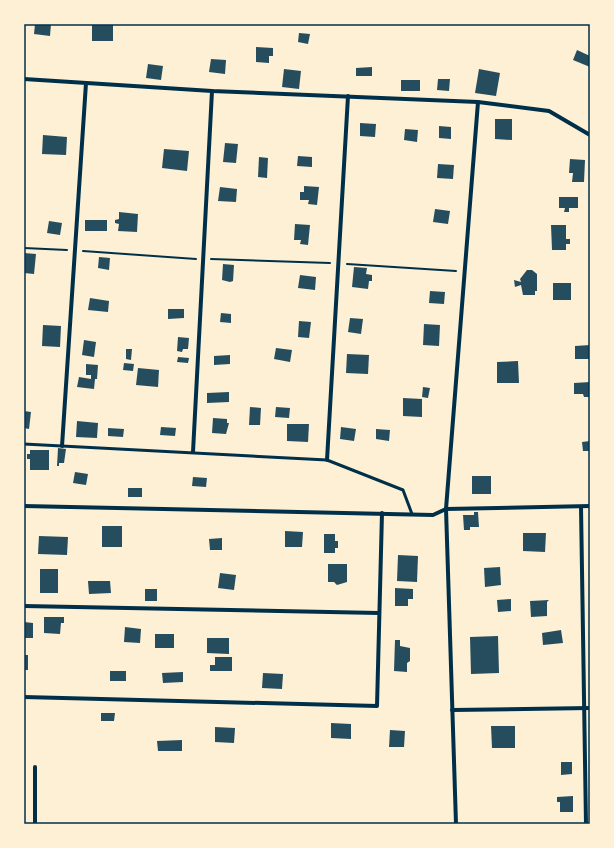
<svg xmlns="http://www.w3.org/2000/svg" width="614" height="848" font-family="'Alegreya Sans',sans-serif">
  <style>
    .building { fill: #264d5e }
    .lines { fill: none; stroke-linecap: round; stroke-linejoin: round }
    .path { stroke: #003049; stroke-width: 2 }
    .service { stroke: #003049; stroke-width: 3 }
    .minor { stroke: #003049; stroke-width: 4 }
    .neatline { fill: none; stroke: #003049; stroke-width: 1.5 }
  </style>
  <rect width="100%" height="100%" fill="#fdf0d5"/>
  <g class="building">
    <path d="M 35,24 L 51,24 L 50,36 L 34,34 Z"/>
    <rect x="92" y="25" width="21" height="16"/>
    <path d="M 299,33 L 310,34 L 308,44 L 298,42 Z"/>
    <path d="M 256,47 L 273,48 L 273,56 L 269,56 L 269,63 L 256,62 Z"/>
    <path d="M 577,50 L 590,56 L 590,67 L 573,60 Z"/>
    <path d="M 211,59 L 226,60 L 225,74 L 209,72 Z"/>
    <path d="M 148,64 L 163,66 L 161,80 L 146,78 Z"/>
    <path d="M 372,67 L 372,76 L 356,76 L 356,68 Z"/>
    <path d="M 284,69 L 301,71 L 299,89 L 282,87 Z"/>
    <path d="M 479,69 L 500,73 L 496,96 L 475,93 Z"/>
    <path d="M 438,79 L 450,79 L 449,91 L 437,90 Z"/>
    <rect x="401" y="80" width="19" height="11"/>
    <path d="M 495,119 L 512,119 L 512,140 L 495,139 Z"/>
    <path d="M 360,123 L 376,124 L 375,137 L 360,136 Z"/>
    <path d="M 439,126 L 451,127 L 451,139 L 439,138 Z"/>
    <path d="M 405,129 L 418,130 L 417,142 L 404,140 Z"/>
    <path d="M 43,135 L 67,137 L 66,155 L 42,154 Z"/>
    <path d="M 225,143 L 238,144 L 236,163 L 223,162 Z"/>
    <path d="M 164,149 L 189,151 L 187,171 L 162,168 Z"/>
    <path d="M 298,156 L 312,157 L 312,167 L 297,166 Z"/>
    <path d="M 259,157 L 268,158 L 267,178 L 258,177 Z"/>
    <path d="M 570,159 L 585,160 L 584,182 L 572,182 L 573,173 L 569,173 Z"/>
    <path d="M 438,164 L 454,165 L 453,179 L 437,178 Z"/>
    <path d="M 304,186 L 319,187 L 317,205 L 308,204 L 309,200 L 300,200 L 300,192 L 304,192 Z"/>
    <path d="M 220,187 L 237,189 L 236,202 L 218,201 Z"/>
    <path d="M 559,197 L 578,197 L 578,208 L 569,208 L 569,212 L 564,212 L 565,208 L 559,208 Z"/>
    <path d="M 435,209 L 450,211 L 448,224 L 433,222 Z"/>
    <path d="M 119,212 L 138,214 L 137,232 L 118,231 L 119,224 L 115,223 L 115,220 L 119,219 Z"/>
    <rect x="85" y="220" width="22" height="11"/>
    <path d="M 49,221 L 62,223 L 60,235 L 47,233 Z"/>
    <path d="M 295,224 L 310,225 L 308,245 L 300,244 L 301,240 L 294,240 Z"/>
    <path d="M 551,225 L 566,225 L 566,239 L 570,239 L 570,244 L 566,244 L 566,250 L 552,250 Z"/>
    <path d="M 24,253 L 36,254 L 34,274 L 24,273 Z"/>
    <path d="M 99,257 L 110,258 L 109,270 L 98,268 Z"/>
    <path d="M 223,264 L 234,265 L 233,281 L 230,282 L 222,280 Z"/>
    <path d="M 354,267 L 367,268 L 366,274 L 372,275 L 372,281 L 369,281 L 368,289 L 352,287 Z"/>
    <path d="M 527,270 L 532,270 L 537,274 L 537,291 L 535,291 L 535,295 L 523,295 L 521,285 L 515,287 L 514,280 L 521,282 L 520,279 Z"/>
    <path d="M 300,275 L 316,277 L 315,290 L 298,288 Z"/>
    <rect x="553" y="283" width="18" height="17"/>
    <path d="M 430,291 L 445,292 L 444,304 L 429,303 Z"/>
    <path d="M 90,298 L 109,301 L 108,312 L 88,310 Z"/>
    <path d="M 168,309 L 184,309 L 184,318 L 168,319 Z"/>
    <path d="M 221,313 L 231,314 L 231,323 L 220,322 Z"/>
    <path d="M 350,318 L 363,319 L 361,334 L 348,332 Z"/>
    <path d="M 299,321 L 311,322 L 309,338 L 298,337 Z"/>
    <path d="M 424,324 L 440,325 L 439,346 L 423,345 Z"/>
    <path d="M 43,325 L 61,326 L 60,347 L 42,346 Z"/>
    <path d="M 178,337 L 189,338 L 188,349 L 183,349 L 182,352 L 177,351 Z"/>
    <path d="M 84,340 L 96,342 L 94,357 L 82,355 Z"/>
    <path d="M 590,345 L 590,359 L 575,359 L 575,346 Z"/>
    <path d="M 276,348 L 292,350 L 290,362 L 274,359 Z"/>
    <path d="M 126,349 L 132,349 L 131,360 L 126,359 Z"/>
    <path d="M 347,354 L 369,355 L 368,374 L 346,373 Z"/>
    <path d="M 230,355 L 230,364 L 214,365 L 214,356 Z"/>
    <path d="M 178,357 L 189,358 L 188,363 L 177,362 Z"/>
    <path d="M 518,361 L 519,383 L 497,383 L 497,362 Z"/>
    <path d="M 124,363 L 134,364 L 133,371 L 123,370 Z"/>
    <path d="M 86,364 L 98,365 L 97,379 L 95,379 L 94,389 L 77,387 L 79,377 L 91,379 L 91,375 L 86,375 Z"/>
    <path d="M 138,368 L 159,370 L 158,387 L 136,385 Z"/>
    <path d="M 590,382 L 589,397 L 584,397 L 583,394 L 574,394 L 574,383 Z"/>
    <path d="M 423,387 L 430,388 L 428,398 L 422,397 Z"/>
    <path d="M 229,392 L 229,402 L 207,403 L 207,393 Z"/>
    <path d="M 403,398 L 422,399 L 422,417 L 403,416 Z"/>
    <path d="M 250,407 L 261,408 L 260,425 L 249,425 Z"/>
    <path d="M 276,407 L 290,408 L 289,418 L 275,417 Z"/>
    <path d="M 24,411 L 31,412 L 29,429 L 24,428 Z"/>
    <path d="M 213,418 L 227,419 L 227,423 L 229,423 L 226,434 L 212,433 Z"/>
    <path d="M 77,421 L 98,423 L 97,438 L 76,437 Z"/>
    <path d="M 287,424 L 309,424 L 308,442 L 287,441 Z"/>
    <path d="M 161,427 L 176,428 L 175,436 L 160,435 Z"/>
    <path d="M 341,427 L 356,429 L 354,441 L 340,439 Z"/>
    <path d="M 108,428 L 124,429 L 123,437 L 108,436 Z"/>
    <path d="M 376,429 L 390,430 L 389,441 L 376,439 Z"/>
    <path d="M 590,441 L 590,451 L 583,451 L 582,442 Z"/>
    <path d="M 58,448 L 66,449 L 64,463 L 59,463 L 59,466 L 57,466 Z"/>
    <path d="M 30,450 L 49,450 L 49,470 L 30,470 L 30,459 L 27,459 L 27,454 L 30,454 Z"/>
    <path d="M 75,472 L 88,474 L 86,485 L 73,483 Z"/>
    <rect x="472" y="476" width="19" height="18"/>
    <path d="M 193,477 L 207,478 L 206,487 L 192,486 Z"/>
    <rect x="128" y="488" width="14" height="9"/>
    <path d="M 474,512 L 478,512 L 479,527 L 470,527 L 470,530 L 464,530 L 463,515 L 474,515 Z"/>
    <rect x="102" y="526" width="20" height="21"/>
    <path d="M 285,531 L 303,532 L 302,547 L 285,547 Z"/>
    <path d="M 523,533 L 546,533 L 545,552 L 523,551 Z"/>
    <path d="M 324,534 L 335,534 L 335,541 L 338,541 L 338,548 L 335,548 L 335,553 L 324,553 Z"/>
    <path d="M 39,536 L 68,537 L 67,555 L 38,554 Z"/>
    <path d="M 222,538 L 222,550 L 210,550 L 209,539 Z"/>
    <path d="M 398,555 L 418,556 L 417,582 L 397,581 Z"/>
    <path d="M 328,564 L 347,564 L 347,582 L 337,585 L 334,582 L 328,582 Z"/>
    <path d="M 500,567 L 501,585 L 485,587 L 484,568 Z"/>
    <rect x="40" y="569" width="18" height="24"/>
    <path d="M 220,573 L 236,575 L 234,590 L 218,588 Z"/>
    <path d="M 88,581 L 110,581 L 111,593 L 89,594 Z"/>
    <path d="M 395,588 L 413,589 L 413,599 L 408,599 L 408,606 L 395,606 Z"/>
    <rect x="145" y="589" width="12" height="12"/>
    <path d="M 511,599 L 511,611 L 498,612 L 497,600 Z"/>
    <path d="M 549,600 L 547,602 L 547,616 L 531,617 L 530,601 Z"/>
    <path d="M 44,617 L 64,617 L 64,623 L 61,623 L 60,634 L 44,633 Z"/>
    <path d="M 24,622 L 33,623 L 33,638 L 24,638 Z"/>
    <path d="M 125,627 L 141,629 L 140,643 L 124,642 Z"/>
    <path d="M 561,630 L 563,643 L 543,645 L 542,633 Z"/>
    <rect x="155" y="634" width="19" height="14"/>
    <path d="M 498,636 L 499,673 L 471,674 L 470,637 Z"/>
    <path d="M 207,638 L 229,638 L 229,654 L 207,653 Z"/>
    <path d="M 395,640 L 400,640 L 400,646 L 410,648 L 410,661 L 407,663 L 407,672 L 394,671 Z"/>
    <rect x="24" y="655" width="4" height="15"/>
    <path d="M 215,657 L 232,657 L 232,671 L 210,671 L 210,665 L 215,665 Z"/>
    <rect x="110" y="671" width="16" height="10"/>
    <path d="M 183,672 L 183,682 L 163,683 L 162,673 Z"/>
    <path d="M 263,673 L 283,674 L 282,689 L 262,688 Z"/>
    <path d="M 101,713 L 115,713 L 114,721 L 101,721 Z"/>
    <path d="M 331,723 L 351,724 L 351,739 L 331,738 Z"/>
    <path d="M 491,726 L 515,726 L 515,748 L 492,748 Z"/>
    <path d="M 215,727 L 235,728 L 234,743 L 215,742 Z"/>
    <path d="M 390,730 L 405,731 L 404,747 L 389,747 Z"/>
    <path d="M 182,740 L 182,751 L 158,751 L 157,741 Z"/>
    <path d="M 561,762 L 572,762 L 572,774 L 561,775 Z"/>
    <path d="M 573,796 L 573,812 L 560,812 L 560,802 L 557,802 L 557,797 Z"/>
  </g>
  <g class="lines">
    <g class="path">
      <path d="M 24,248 L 67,250"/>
      <path d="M 83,251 L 196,259"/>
      <path d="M 211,259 L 330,263"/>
      <path d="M 347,264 L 456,271"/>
    </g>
    <path class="service" d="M 24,444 L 327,460 L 403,490 L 412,514"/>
    <g class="minor">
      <path d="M 24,79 L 212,91 L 478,102 L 549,111 L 590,135"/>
      <path d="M 62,446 L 86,83"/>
      <path d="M 193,452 L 212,91"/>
      <path d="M 327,460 L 348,96"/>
      <path d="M 24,506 L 433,515 L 446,509 L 590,506"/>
      <path d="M 581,507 L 586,824"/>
      <path d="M 24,606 L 379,613"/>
      <path d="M 24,697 L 377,706 L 382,513"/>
      <path d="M 452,710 L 590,708"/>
      <path d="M 35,767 L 35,824"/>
      <path d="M 456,824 L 446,509 L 478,102"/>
    </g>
  </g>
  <rect width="614" height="848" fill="none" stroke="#fdf0d5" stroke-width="50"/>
  <rect x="25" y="25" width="564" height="798" class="neatline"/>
</svg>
